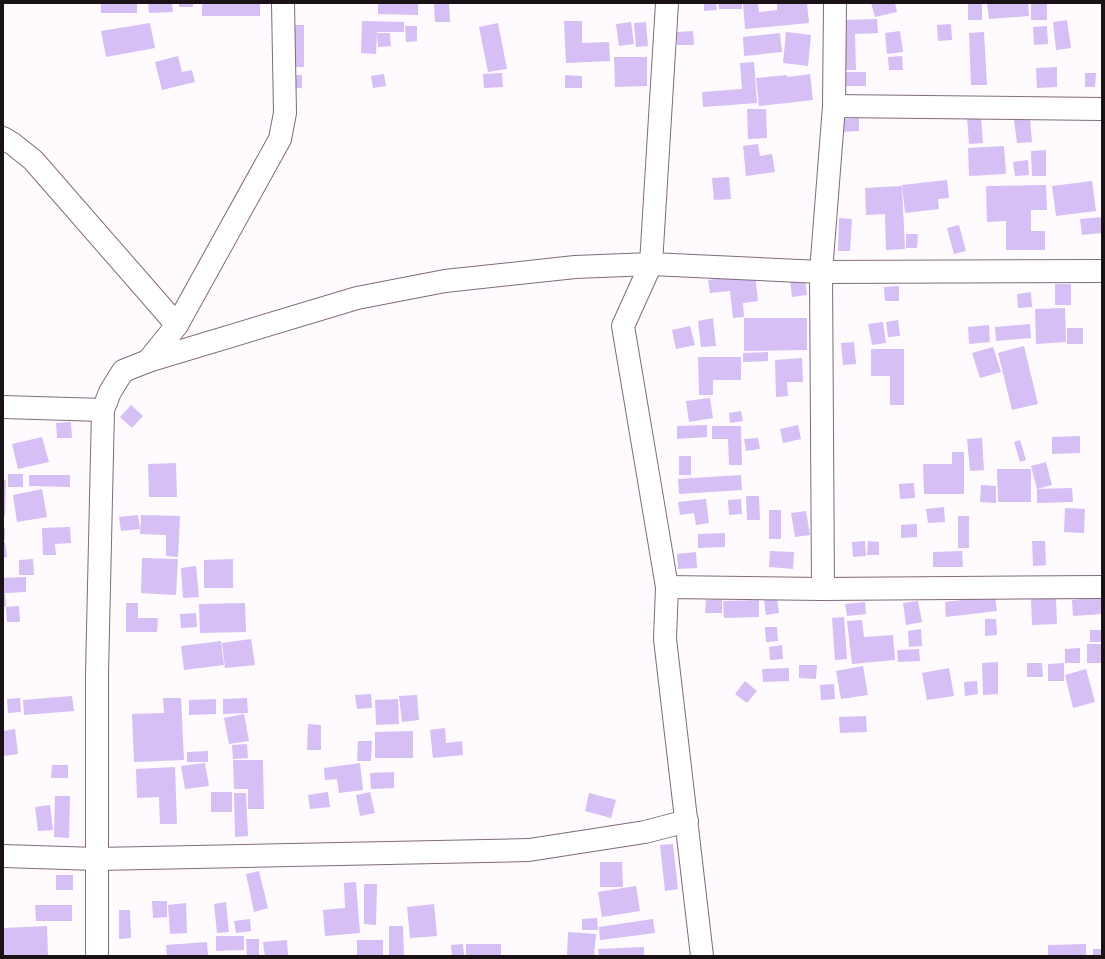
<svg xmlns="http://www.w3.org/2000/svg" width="1105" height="959" font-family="Lato,sans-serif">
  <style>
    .building { fill: #d5bff4 }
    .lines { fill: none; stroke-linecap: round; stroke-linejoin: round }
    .minor-casing { stroke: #806b7a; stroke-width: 24 }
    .minor { stroke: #fff; stroke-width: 22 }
  </style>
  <rect width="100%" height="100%" fill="#fffafd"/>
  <g class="building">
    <rect x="101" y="3" width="36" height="10"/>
    <path d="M 148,3 L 172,3 L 173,12 L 149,13 Z"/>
    <rect x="179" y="3" width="14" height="4"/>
    <rect x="202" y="3" width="58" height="13"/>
    <path d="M 378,3 L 418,3 L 418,15 L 378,14 Z"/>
    <path d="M 434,3 L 449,3 L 450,22 L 435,22 Z"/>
    <path d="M 704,3 L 716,3 L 717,10 L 704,11 Z"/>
    <path d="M 718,3 L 742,3 L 742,9 L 719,9 Z"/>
    <path d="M 743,3 L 758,3 L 759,12 L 777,10 L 777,3 L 807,3 L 809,23 L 745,29 Z"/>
    <path d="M 871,3 L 895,3 L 897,12 L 875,17 Z"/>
    <rect x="968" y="3" width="14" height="17"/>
    <path d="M 987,3 L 1028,3 L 1029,16 L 989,19 Z"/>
    <rect x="1031" y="3" width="16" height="17"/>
    <path d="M 877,19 L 878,33 L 855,34 L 856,70 L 842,70 L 840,20 Z"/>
    <path d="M 1067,20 L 1071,48 L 1056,50 L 1053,22 Z"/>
    <path d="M 362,21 L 404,22 L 404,32 L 377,32 L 376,54 L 361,53 Z"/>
    <path d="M 564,21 L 582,21 L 582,43 L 609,42 L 610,61 L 566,63 Z"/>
    <path d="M 631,22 L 634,44 L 619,46 L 616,24 Z"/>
    <path d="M 646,22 L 648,46 L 636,47 L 634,23 Z"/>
    <path d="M 150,23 L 155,48 L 106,57 L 101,31 Z"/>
    <path d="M 498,23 L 507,69 L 488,72 L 479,27 Z"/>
    <path d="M 951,24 L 952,40 L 938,41 L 937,25 Z"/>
    <rect x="289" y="25" width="15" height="42"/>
    <path d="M 405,26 L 417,26 L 417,41 L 406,42 Z"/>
    <path d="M 1047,26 L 1048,44 L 1034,45 L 1033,27 Z"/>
    <path d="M 693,31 L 694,45 L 677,45 L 677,32 Z"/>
    <path d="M 900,31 L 903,52 L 887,54 L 885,33 Z"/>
    <path d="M 786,32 L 811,35 L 808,66 L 783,63 Z"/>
    <path d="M 984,32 L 987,85 L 971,85 L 969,33 Z"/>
    <path d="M 377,33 L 390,33 L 391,46 L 378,47 Z"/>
    <path d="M 780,33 L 782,52 L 744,56 L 743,37 Z"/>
    <path d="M 178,56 L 182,72 L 192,70 L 195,82 L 162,90 L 155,62 Z"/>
    <path d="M 902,56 L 903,70 L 889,70 L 888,57 Z"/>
    <path d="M 614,57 L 647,57 L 647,86 L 615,87 Z"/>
    <path d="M 754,62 L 757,103 L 703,107 L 702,92 L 742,89 L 740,63 Z"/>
    <path d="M 1057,67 L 1057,87 L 1037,88 L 1036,68 Z"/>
    <rect x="840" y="72" width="26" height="14"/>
    <path d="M 502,73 L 503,87 L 484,88 L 483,74 Z"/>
    <path d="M 1085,73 L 1096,73 L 1095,87 L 1085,87 Z"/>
    <path d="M 384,74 L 386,86 L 373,88 L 371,76 Z"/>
    <path d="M 810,74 L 813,100 L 759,106 L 756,78 L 787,75 L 787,77 Z"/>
    <rect x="286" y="75" width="16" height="13"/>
    <path d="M 565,75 L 582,76 L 582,88 L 565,88 Z"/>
    <path d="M 747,109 L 766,109 L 767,138 L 748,139 Z"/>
    <path d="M 981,117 L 983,143 L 969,144 L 967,118 Z"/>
    <path d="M 859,118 L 859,131 L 840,132 L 840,119 Z"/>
    <path d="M 1030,118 L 1032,142 L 1017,143 L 1014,120 Z"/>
    <path d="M 758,144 L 760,156 L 772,154 L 775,172 L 746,176 L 743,146 Z"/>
    <path d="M 1004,146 L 1006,174 L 969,176 L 968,148 Z"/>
    <path d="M 1046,150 L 1046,176 L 1032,176 L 1031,151 Z"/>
    <path d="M 1028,160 L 1029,175 L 1015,176 L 1013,162 Z"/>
    <path d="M 729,177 L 731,199 L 714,200 L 712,178 Z"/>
    <path d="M 947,180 L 949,198 L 938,199 L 939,209 L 905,213 L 902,185 Z"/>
    <path d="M 1092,181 L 1096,211 L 1056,216 L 1052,186 Z"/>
    <path d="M 1046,185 L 1047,210 L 1031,210 L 1031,231 L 1045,231 L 1045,250 L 1006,250 L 1006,221 L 987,222 L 986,186 Z"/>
    <path d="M 902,186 L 905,249 L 886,250 L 885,214 L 866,215 L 865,188 Z"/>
    <path d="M 1102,217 L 1102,233 L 1082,235 L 1080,219 Z"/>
    <path d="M 839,218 L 852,219 L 850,251 L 838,251 Z"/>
    <path d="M 959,225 L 966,251 L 954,254 L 947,228 Z"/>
    <path d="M 906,234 L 918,234 L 917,248 L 906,248 Z"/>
    <path d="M 755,274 L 758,301 L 743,303 L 744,317 L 733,318 L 730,291 L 710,293 L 708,280 Z"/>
    <path d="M 805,278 L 807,295 L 792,297 L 790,279 Z"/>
    <rect x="1055" y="284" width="16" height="21"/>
    <path d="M 899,286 L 899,301 L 885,301 L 884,287 Z"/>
    <path d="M 1031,292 L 1032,307 L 1018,308 L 1017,294 Z"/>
    <path d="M 1065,308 L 1066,342 L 1036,344 L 1035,309 Z"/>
    <path d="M 713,318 L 716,346 L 701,347 L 698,321 Z"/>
    <path d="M 744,318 L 807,318 L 807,350 L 744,351 Z"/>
    <path d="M 898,320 L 900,336 L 888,337 L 886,322 Z"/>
    <path d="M 883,322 L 886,343 L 872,345 L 868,324 Z"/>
    <path d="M 1030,324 L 1031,338 L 996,341 L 995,327 Z"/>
    <path d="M 989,325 L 990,342 L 969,344 L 968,327 Z"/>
    <path d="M 690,326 L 695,345 L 676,349 L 672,330 Z"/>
    <rect x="1067" y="328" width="16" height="16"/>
    <path d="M 854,342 L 856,364 L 843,365 L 841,343 Z"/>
    <path d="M 1024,346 L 1038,404 L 1012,410 L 998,353 Z"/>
    <path d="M 993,347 L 1001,372 L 980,378 L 972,353 Z"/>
    <path d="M 871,349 L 904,349 L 904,405 L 890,405 L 890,376 L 871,376 Z"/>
    <path d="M 768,352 L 768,361 L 743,362 L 743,353 Z"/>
    <path d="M 698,357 L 741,357 L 741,380 L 713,380 L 713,395 L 699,395 Z"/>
    <path d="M 802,358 L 803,382 L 787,382 L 788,396 L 776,397 L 775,360 Z"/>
    <path d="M 710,398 L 713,418 L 689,422 L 686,401 Z"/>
    <path d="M 131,405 L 143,416 L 132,428 L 120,417 Z"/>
    <path d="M 741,411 L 743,421 L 730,423 L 729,413 Z"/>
    <path d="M 71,422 L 72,438 L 57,438 L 56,423 Z"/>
    <path d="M 707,425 L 707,437 L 677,439 L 677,426 Z"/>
    <path d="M 798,425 L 801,439 L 783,443 L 780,429 Z"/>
    <path d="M 712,426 L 741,426 L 742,465 L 729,465 L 728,439 L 712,439 Z"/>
    <path d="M 1080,436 L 1080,453 L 1052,454 L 1052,437 Z"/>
    <path d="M 42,437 L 49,462 L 18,469 L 12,444 Z"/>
    <path d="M 758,438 L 760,449 L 746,451 L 744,439 Z"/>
    <path d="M 982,438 L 984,470 L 970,471 L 967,439 Z"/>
    <path d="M 1020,440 L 1026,460 L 1020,462 L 1014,442 Z"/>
    <path d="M 952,452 L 964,452 L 964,494 L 924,494 L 923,464 L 952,464 Z"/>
    <rect x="679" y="456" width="12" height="19"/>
    <path d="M 1046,462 L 1052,485 L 1037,489 L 1031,466 Z"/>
    <path d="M 176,463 L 177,497 L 149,497 L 148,464 Z"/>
    <path d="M 997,469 L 1031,469 L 1031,502 L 998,502 Z"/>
    <rect x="8" y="474" width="15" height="13"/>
    <path d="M 29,475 L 70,475 L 70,487 L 29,486 Z"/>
    <path d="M 741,475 L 742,490 L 679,494 L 678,479 Z"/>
    <path d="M 3,480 L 6,480 L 5,516 L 3,516 Z"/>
    <path d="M 914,483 L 915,498 L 900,499 L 899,484 Z"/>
    <path d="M 981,485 L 996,486 L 996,503 L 980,502 Z"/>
    <path d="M 1072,488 L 1073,502 L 1037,503 L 1037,489 Z"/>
    <path d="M 42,489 L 47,517 L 17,522 L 13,495 Z"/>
    <path d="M 746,496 L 759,496 L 760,520 L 747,520 Z"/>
    <path d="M 706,499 L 709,523 L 696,525 L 694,513 L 680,515 L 678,502 Z"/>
    <path d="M 741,499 L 742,514 L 729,515 L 728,500 Z"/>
    <path d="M 944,507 L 945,522 L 928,523 L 926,509 Z"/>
    <path d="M 1065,508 L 1085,509 L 1084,533 L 1064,532 Z"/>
    <rect x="769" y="510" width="12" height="29"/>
    <path d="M 806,511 L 810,535 L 795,537 L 791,513 Z"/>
    <path d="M 138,515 L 140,529 L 121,531 L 119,517 Z"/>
    <path d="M 141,515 L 180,516 L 178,557 L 166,556 L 166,535 L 140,534 Z"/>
    <rect x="958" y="516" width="11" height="32"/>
    <path d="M 917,524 L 917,537 L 901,538 L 901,525 Z"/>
    <path d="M 70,527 L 71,543 L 55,544 L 56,555 L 43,555 L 42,528 Z"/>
    <rect x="3" y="528" width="2" height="12"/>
    <path d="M 725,533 L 725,547 L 698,548 L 698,534 Z"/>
    <path d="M 865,541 L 866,556 L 853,557 L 852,542 Z"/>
    <path d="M 868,541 L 879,542 L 879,555 L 867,555 Z"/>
    <path d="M 1032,541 L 1045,541 L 1046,565 L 1033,566 Z"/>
    <path d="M 3,542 L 5,542 L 7,557 L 3,558 Z"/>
    <path d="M 770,551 L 794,552 L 793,569 L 769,567 Z"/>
    <path d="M 962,551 L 963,567 L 933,567 L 933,552 Z"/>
    <path d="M 696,552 L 697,568 L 678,569 L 677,554 Z"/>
    <path d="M 142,558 L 178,559 L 176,595 L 141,593 Z"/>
    <path d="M 33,559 L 34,575 L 19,575 L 19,560 Z"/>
    <path d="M 233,559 L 233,588 L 204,588 L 204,560 Z"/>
    <path d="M 196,566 L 199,597 L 183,598 L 181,568 Z"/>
    <path d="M 26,577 L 26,592 L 5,593 L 6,606 L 3,607 L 3,578 Z"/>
    <path d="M 995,596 L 997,611 L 946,617 L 945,602 Z"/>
    <path d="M 1102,597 L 1102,614 L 1073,616 L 1072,600 Z"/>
    <path d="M 777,598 L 779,613 L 766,615 L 764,600 Z"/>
    <path d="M 1056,598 L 1057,624 L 1032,625 L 1031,599 Z"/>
    <path d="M 722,599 L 722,613 L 705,613 L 706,600 Z"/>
    <path d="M 759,600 L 759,617 L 724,618 L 723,601 Z"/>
    <path d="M 918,601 L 922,622 L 906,625 L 903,603 Z"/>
    <path d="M 865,602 L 866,614 L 847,616 L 845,604 Z"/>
    <path d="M 126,603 L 138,603 L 138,618 L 158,618 L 157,632 L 126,632 Z"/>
    <path d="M 245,603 L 246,632 L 200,633 L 199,604 Z"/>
    <path d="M 19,606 L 20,622 L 7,622 L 6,607 Z"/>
    <path d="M 196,613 L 197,627 L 181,628 L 180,614 Z"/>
    <path d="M 844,617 L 847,659 L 835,660 L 832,618 Z"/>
    <path d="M 985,619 L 996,619 L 997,635 L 985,636 Z"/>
    <path d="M 862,620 L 864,637 L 893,635 L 895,660 L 852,664 L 847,621 Z"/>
    <path d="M 765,627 L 777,627 L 778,641 L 766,642 Z"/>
    <path d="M 921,629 L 922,646 L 909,647 L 908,631 Z"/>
    <rect x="1090" y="630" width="12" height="12"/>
    <path d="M 251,639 L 255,665 L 225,668 L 222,643 Z"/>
    <path d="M 221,641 L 224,665 L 184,670 L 181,646 Z"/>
    <rect x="1087" y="644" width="15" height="19"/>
    <path d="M 782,645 L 783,659 L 770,660 L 769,647 Z"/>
    <path d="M 1080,648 L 1080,663 L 1065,663 L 1065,649 Z"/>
    <path d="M 919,649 L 920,661 L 898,662 L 897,650 Z"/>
    <path d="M 998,662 L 998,694 L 983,695 L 982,663 Z"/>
    <path d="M 1027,663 L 1042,663 L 1043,677 L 1027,677 Z"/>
    <path d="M 1064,663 L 1064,681 L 1048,681 L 1048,664 Z"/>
    <path d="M 799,665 L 817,665 L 816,679 L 799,678 Z"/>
    <path d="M 863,666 L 868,695 L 841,699 L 836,671 Z"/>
    <path d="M 789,668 L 789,681 L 763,682 L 762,669 Z"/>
    <path d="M 949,668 L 954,696 L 927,700 L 922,673 Z"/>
    <path d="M 1086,669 L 1095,702 L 1073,708 L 1065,675 Z"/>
    <path d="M 745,681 L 757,691 L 747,703 L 735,694 Z"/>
    <path d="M 977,681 L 978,694 L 965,696 L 964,682 Z"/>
    <path d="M 834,684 L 835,699 L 821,700 L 820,685 Z"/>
    <path d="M 371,694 L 372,708 L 357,709 L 355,695 Z"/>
    <path d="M 417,695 L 419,720 L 402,722 L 399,696 Z"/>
    <path d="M 72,696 L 74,711 L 24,715 L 23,700 Z"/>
    <path d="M 20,698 L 21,712 L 8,713 L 7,699 Z"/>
    <path d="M 163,698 L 181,698 L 184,760 L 134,762 L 132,714 L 164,713 Z"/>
    <path d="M 247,698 L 248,713 L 223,714 L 223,699 Z"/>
    <path d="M 216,699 L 216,714 L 189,715 L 189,700 Z"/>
    <path d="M 398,699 L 399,724 L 376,725 L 375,700 Z"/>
    <path d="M 244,714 L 249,741 L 229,744 L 224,718 Z"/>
    <path d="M 866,716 L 867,732 L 840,733 L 839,717 Z"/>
    <path d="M 308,724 L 321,725 L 321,750 L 307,750 Z"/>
    <path d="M 445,728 L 446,743 L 462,741 L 463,755 L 433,758 L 430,730 Z"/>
    <path d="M 15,729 L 18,754 L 3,756 L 3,731 Z"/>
    <path d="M 413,731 L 413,758 L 375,758 L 375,732 Z"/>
    <path d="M 358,741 L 372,741 L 371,761 L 357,761 Z"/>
    <path d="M 247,744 L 248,758 L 233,759 L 232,745 Z"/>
    <path d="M 208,751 L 208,762 L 187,762 L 187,752 Z"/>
    <path d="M 233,760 L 263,760 L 264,809 L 248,809 L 248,789 L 234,789 Z"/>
    <path d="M 205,763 L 209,786 L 185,789 L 181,766 Z"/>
    <path d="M 360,763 L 363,790 L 339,793 L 337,779 L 325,780 L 324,768 Z"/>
    <path d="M 52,765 L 68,765 L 68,778 L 51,778 Z"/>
    <path d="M 175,767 L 177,824 L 160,824 L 159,797 L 137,798 L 136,769 Z"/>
    <path d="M 394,772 L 394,788 L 371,789 L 370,773 Z"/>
    <rect x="211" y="792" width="21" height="20"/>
    <path d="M 328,792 L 330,807 L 310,809 L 308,795 Z"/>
    <path d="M 370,792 L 375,813 L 360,816 L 356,795 Z"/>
    <path d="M 234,793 L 246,793 L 248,836 L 235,837 Z"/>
    <path d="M 589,793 L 616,800 L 611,818 L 585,811 Z"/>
    <path d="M 55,796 L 70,796 L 69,838 L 54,837 Z"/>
    <path d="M 50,805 L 53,830 L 38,831 L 35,807 Z"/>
    <path d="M 673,844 L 678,889 L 665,891 L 660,845 Z"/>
    <path d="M 600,862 L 622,862 L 623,887 L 600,887 Z"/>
    <path d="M 259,871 L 268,908 L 254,912 L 246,874 Z"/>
    <rect x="56" y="875" width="17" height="15"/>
    <path d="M 356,882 L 360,933 L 325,936 L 323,910 L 345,908 L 344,883 Z"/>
    <path d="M 364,884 L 377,884 L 376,925 L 364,924 Z"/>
    <path d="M 636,886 L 640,911 L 602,917 L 598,892 Z"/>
    <path d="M 152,901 L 167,901 L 167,917 L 153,918 Z"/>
    <path d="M 226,902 L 229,932 L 217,933 L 214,904 Z"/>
    <path d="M 186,903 L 187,933 L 170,934 L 168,905 Z"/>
    <path d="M 434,904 L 437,936 L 410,938 L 407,907 Z"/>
    <path d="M 35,905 L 72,905 L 72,921 L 36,921 Z"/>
    <path d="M 119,910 L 130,910 L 131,938 L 119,939 Z"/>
    <path d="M 597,918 L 598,930 L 582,930 L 582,919 Z"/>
    <path d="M 250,919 L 251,931 L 236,933 L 234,921 Z"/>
    <path d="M 653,919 L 655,933 L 600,940 L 599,927 Z"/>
    <path d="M 47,926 L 48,956 L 3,956 L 3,928 Z"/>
    <path d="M 389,926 L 403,926 L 404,956 L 389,956 Z"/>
    <path d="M 568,932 L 596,934 L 594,956 L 567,956 Z"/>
    <path d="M 216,936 L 244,936 L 244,950 L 216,951 Z"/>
    <path d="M 246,939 L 259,939 L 259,956 L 247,956 Z"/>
    <path d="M 287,940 L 288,956 L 265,956 L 263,942 Z"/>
    <rect x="357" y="940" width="26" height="16"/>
    <path d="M 207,942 L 208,956 L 167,956 L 166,945 Z"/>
    <path d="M 463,944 L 464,956 L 452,956 L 451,945 Z"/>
    <rect x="466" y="944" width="35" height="12"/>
    <path d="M 1086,944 L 1086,956 L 1048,956 L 1048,945 Z"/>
    <path d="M 644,947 L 644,956 L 599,956 L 598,949 Z"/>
    <rect x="1093" y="949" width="9" height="7"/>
  </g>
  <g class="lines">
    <defs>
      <g id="minor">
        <path d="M 667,3 L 651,264 L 623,326 L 667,587 L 665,639 L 702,956"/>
        <path d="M 834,106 L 1102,109"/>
        <path d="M 3,138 L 13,144 L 33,160 L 177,325"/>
        <path d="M 148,361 L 177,325 L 280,139 L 285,113 L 283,3"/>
        <path d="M 3,407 L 103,410"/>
        <path d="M 667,587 L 823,589 L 1102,587"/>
        <path d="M 823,589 L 821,272 L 834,106 L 835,3"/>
        <path d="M 3,856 L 97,859 L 529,850 L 645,832 L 687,821"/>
        <path d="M 97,956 L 97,674 L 103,410 L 110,392 L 123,371 L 148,361 L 357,298 L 445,281 L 575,267 L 651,264 L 821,272 L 1102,271"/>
      </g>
    </defs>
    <use href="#minor" class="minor-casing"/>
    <use href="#minor" class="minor"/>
  </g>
  <rect width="1105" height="959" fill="none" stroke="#1a1217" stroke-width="8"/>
</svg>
